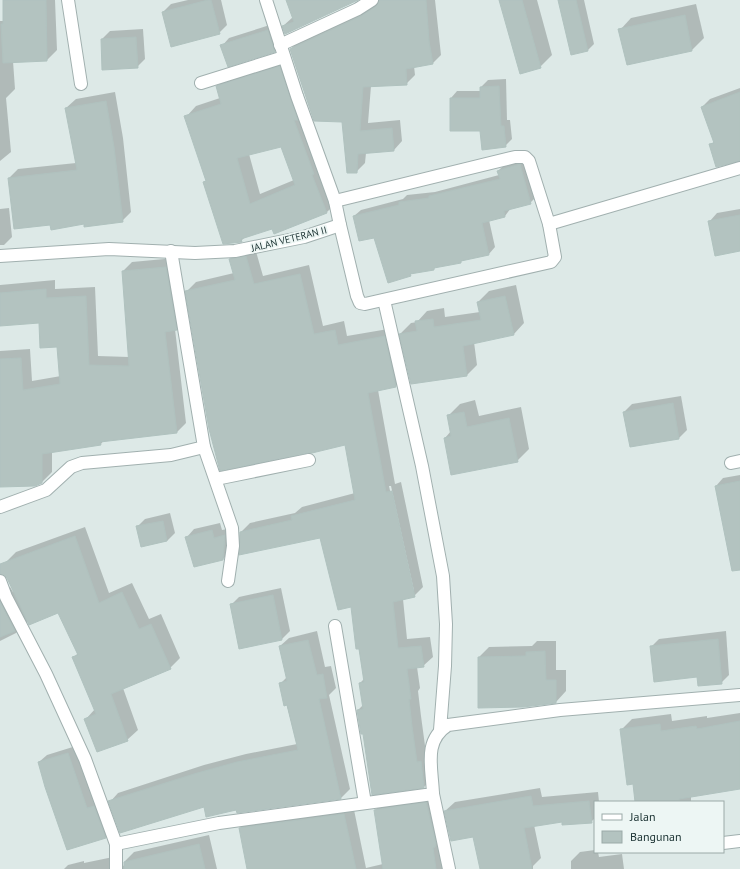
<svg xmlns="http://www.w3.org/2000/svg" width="740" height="869" font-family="'PT Sans',sans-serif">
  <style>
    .shadow { fill: #0003; fill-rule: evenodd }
    .building { fill: #b3c3c0; stroke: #b0c2bf; fill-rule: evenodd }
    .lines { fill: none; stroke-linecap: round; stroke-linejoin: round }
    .minor-casing { stroke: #a1b0af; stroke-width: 14 }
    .minor { stroke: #fff; stroke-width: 12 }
    .labels { text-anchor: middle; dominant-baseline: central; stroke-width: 3.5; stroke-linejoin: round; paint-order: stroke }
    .street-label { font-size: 10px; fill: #203737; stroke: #edf6f4 }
  </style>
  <rect width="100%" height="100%" fill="#dde9e7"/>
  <g class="shadow">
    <path d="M 4,0 L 55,0 L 57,50 L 47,60 L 13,61 L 15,89 L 6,98 L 11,152 L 0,161 L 0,21 L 3,21 Z"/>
    <path d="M 188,0 L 221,0 L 227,25 L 219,33 L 163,12 L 171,4 Z"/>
    <path d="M 287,0 L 356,0 L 283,26 L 293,17 Z"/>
    <path d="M 379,0 L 435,0 L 441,55 L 433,63 L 414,66 L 415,75 L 406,84 L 371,86 L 368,123 L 400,120 L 402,141 L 394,150 L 366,153 L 365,163 L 356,172 L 343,121 L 291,49 L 299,40 L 372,7 Z"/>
    <path d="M 500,0 L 537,0 L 552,55 L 540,67 Z"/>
    <path d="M 559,0 L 584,0 L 594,44 L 587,51 Z"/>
    <path d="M 696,4 L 704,38 L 692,50 L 620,30 L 631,18 Z"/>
    <path d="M 276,23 L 282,43 L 274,51 L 222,46 L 229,38 Z"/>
    <path d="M 143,29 L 145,59 L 137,67 L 102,39 L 110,31 Z"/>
    <path d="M 290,57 L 337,202 L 327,212 L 275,233 L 273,228 L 246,236 L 241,241 L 204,183 L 207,180 L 186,117 L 196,106 L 220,98 L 217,87 L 227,76 ZM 282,145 L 294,180 L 260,194 L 249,154 Z"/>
    <path d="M 506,79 L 507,120 L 510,120 L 512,139 L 505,146 L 481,130 L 451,98 L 457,91 L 481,91 L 481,87 L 488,80 Z"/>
    <path d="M 740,88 L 740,160 L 710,145 L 715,141 L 702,107 L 710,99 Z"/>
    <path d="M 115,92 L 123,138 L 131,212 L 122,221 L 51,224 L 9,178 L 18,169 L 76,163 L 66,108 L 76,99 Z"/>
    <path d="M 526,158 L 537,196 L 530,203 L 511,208 L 505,216 L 489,220 L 495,247 L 489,254 L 463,260 L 460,262 L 436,266 L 434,269 L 413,272 L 410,275 L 354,216 L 361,210 L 403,199 L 407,195 L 435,192 L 499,175 L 498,171 L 505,164 Z"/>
    <path d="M 9,208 L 12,237 L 4,245 L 0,245 L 0,209 Z"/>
    <path d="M 740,209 L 740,250 L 710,221 L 717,213 Z"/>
    <path d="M 255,248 L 263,276 L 309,265 L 323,326 L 344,321 L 347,336 L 394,328 L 405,376 L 396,386 L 378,390 L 395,484 L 401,482 L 423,587 L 414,596 L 403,599 L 407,639 L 430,637 L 433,657 L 423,666 L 417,667 L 420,688 L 418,691 L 421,716 L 426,753 L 433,777 L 424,787 L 364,733 L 358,710 L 363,705 L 360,683 L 364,679 L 352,606 L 321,536 L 241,532 L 250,523 L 295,513 L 302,507 L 355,493 L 346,444 L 186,292 L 196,282 L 234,273 L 230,259 L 239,250 ZM 389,486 L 391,486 L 414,591 L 412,591 Z"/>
    <path d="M 175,258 L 186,319 L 175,329 L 186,423 L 177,432 L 104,440 L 101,444 L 52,452 L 52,472 L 42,482 L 35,485 L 0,486 L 0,351 L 30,349 L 32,381 L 61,376 L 58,346 L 40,322 L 0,325 L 0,285 L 55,280 L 55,289 L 95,287 L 98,356 L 129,357 L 123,271 L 132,262 Z"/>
    <path d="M 516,285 L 524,323 L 514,334 L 474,342 L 477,365 L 467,375 L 400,334 L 411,323 L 417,322 L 427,311 L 444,308 L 445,317 L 480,312 L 478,302 L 489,291 Z"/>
    <path d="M 681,396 L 687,430 L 679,438 L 624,412 L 632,404 Z"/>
    <path d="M 475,400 L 479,416 L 521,407 L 529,449 L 517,461 L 445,438 L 451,431 L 448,416 L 460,404 Z"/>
    <path d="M 740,475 L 740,568 L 716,486 L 723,478 Z"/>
    <path d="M 170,513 L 175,533 L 167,541 L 141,546 L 137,527 L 145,519 Z"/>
    <path d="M 220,523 L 222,530 L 232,528 L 231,551 L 223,559 L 187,537 L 194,529 Z"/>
    <path d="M 85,527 L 109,593 L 132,583 L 149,619 L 161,614 L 180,658 L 170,668 L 123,688 L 138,730 L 127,740 L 86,719 L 95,709 L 73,658 L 78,653 L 58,611 L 28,621 L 16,633 L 0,641 L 0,592 L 10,587 L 13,592 L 16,589 L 6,562 L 16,552 Z"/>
    <path d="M 281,588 L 290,631 L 282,639 L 240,648 L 231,605 L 239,597 Z"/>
    <path d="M 317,631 L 325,667 L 331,666 L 336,688 L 329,695 L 350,789 L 341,798 L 238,812 L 237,808 L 110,802 L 118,793 L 204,765 L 246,754 L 297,744 L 281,683 L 287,677 L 280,646 L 289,638 Z"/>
    <path d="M 726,631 L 729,675 L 721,683 L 698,676 L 651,647 L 659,639 Z"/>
    <path d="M 537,641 L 556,641 L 556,670 L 566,670 L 566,691 L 556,702 L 479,657 L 489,647 L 532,646 Z"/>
    <path d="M 740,713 L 740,788 L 691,796 L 691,802 L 636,802 L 634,783 L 621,730 L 632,719 L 671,714 L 672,721 L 707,716 L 707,718 Z"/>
    <path d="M 76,746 L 113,829 L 105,837 L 39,762 L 47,755 Z"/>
    <path d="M 540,788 L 542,797 L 598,792 L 599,802 L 595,802 L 595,818 L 591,822 L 563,820 L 534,825 L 541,858 L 533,866 L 533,869 L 482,869 L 474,836 L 445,811 L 455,802 Z"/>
    <path d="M 435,794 L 446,869 L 248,869 L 240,828 L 249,819 L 353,805 L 366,868 L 383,864 L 375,810 L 384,801 Z"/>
    <path d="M 209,835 L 217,869 L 64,869 L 68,865 L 84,861 L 84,863 L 118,856 L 119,863 L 124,866 L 124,862 L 134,852 Z"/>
    <path d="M 595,850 L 598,852 L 599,857 L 622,854 L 624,869 L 571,869 L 571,861 L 580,852 Z"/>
  </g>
  <g class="building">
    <path d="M 3,0 L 46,0 L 47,61 L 3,63 L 1,24 L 3,24 Z"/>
    <path d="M 208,0 L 211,0 L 220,34 L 171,47 L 162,12 Z"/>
    <path d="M 286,0 L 358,0 L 285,34 L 282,26 L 294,22 Z"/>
    <path d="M 379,0 L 426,0 L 429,41 L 433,64 L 406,69 L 407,85 L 363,87 L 360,131 L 392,128 L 394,151 L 358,154 L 357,173 L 347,173 L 342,122 L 314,121 L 290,49 L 361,16 L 376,6 Z"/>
    <path d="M 499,0 L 522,0 L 541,68 L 520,74 Z"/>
    <path d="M 558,0 L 576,0 L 588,51 L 571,55 Z"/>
    <path d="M 685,15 L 692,51 L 627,65 L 618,29 Z"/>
    <path d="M 268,30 L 275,52 L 228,67 L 220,45 Z"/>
    <path d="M 136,37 L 138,68 L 102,70 L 101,39 Z"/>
    <path d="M 280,66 L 298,120 L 294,120 L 314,174 L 312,175 L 327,213 L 274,234 L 272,229 L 241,239 L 242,242 L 223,244 L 203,182 L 206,181 L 184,116 L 221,104 L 216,86 ZM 281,147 L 295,185 L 250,204 L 237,158 Z"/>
    <path d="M 499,86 L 501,126 L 504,126 L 506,147 L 482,150 L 480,131 L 450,131 L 450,98 L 480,98 L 480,87 Z"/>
    <path d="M 740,92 L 740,161 L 716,167 L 709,144 L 714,143 L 701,107 Z"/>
    <path d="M 106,101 L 114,147 L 123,222 L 84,227 L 84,224 L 51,230 L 50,225 L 14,229 L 8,178 L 77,170 L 65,108 Z"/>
    <path d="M 520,164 L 531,204 L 504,211 L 505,217 L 482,223 L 489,255 L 461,261 L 461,263 L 434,268 L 434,270 L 410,274 L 411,276 L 388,283 L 374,238 L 359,241 L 353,216 L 399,205 L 399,202 L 429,198 L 429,196 L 500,179 L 497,171 Z"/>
    <path d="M 740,215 L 740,251 L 715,256 L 708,221 Z"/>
    <path d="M 246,256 L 254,284 L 300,274 L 314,334 L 335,330 L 338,345 L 385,336 L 396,387 L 368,393 L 386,492 L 392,491 L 415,597 L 393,602 L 398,648 L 421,646 L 424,667 L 407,669 L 411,699 L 409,699 L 412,726 L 417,762 L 421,761 L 424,788 L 372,795 L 363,734 L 361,734 L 357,710 L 363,709 L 359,683 L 364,682 L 359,649 L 356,649 L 351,607 L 338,610 L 320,538 L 239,555 L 240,532 L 292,520 L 291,516 L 355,500 L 345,445 L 312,453 L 308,453 L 220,471 L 209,429 L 185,291 L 235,280 L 229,259 Z"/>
    <path d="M 166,267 L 177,330 L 165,332 L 177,433 L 100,442 L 101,445 L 42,454 L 42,483 L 35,486 L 0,487 L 0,359 L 21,358 L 23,390 L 60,384 L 57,347 L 40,348 L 39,323 L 0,326 L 0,293 L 46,289 L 46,298 L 86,296 L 89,365 L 129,366 L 122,271 Z"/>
    <path d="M 505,296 L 514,335 L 463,346 L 467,376 L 411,384 L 399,334 L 417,331 L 415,321 L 433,319 L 434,327 L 481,320 L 477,302 Z"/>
    <path d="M 673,403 L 679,439 L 630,447 L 623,412 Z"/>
    <path d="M 464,412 L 467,427 L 509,418 L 518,462 L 451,475 L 444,438 L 451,436 L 447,415 Z"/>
    <path d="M 740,481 L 740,570 L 732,571 L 715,486 Z"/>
    <path d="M 163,521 L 167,541 L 141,547 L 136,526 Z"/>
    <path d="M 212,530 L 214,538 L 225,535 L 223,560 L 194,567 L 185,537 Z"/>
    <path d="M 75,536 L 99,603 L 122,592 L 139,629 L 151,624 L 171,669 L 111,694 L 128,741 L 97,752 L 84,719 L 96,714 L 72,657 L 78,655 L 58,613 L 29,625 L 7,578 L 0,574 L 0,564 Z"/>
    <path d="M 273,595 L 282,640 L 239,649 L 230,604 Z"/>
    <path d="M 0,602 L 15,631 L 0,637 Z"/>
    <path d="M 718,639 L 722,684 L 698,686 L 697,677 L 654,682 L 650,646 Z"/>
    <path d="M 308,640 L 317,675 L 323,674 L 327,698 L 319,699 L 341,799 L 237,813 L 236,810 L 206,817 L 204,807 L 120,833 L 108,801 L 194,774 L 237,762 L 298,750 L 287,705 L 284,706 L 279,683 L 287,681 L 279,646 Z"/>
    <path d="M 545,651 L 546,680 L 556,680 L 556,703 L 523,707 L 478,708 L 478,657 L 526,656 L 526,652 Z"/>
    <path d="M 740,721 L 740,789 L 679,799 L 680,802 L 635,802 L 633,784 L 627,785 L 620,729 L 660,724 L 661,731 L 696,726 L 697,729 Z"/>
    <path d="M 68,753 L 87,808 L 94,806 L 106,838 L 67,850 L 45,787 L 38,762 Z"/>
    <path d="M 531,796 L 533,806 L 589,801 L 592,823 L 562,825 L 562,822 L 524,828 L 532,869 L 480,869 L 473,837 L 451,841 L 444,811 Z"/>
    <path d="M 426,802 L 436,843 L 435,847 L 433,848 L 436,869 L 383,869 L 374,810 Z"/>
    <path d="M 344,814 L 356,869 L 247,869 L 239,828 Z"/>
    <path d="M 199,844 L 205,869 L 124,869 L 124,862 Z"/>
  </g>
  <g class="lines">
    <defs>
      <g id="minor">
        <path d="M 68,0 L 81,84"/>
        <path d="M 280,45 L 358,9 L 372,0"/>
        <path d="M 201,83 L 284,57"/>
        <path d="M 335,201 L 515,157 L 525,157 L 529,161 L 549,224 L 555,257 L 551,262 L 365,304 L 360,303 L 357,296 L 340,225"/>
        <path d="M 549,224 L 740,168"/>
        <path d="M 0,256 L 109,249 L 195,253 L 235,251 L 304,237 L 340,225 L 335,201 L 297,96 L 266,0"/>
        <path d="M 384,300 L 422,466 L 443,576 L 446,624 L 445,666 L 440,730"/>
        <path d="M 204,447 L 232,528 L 233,546 L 228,581"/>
        <path d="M 731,463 L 740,461"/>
        <path d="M 216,479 L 309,460"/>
        <path d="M 0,507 L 46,490 L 71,467 L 82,463 L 171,455 L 204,447 L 171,251"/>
        <path d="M 0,581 L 6,597 L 46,674 L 85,759 L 116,844 L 116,869"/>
        <path d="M 335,626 L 365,803"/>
        <path d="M 433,794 L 449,869"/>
        <path d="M 723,843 L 740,841"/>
        <path d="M 116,844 L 219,823 L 433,794 C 432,767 423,741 448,725 L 560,710 L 740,695"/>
      </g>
    </defs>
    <use href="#minor" class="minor-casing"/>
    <use href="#minor" class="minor"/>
  </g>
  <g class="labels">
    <g class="street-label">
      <text transform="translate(289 239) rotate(-14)">JALAN VETERAN II</text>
    </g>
  </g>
  <rect x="594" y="801" width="130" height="52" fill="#edf6f4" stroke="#9baaa8"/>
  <rect x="602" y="814" width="20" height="6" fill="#ffffff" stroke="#9baaa8"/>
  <text x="630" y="821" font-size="12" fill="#203737">Jalan</text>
  <rect x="602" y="831" width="20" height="12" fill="#b3c3c0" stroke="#9baaa8"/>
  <text x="630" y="841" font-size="12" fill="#203737">Bangunan</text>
</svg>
